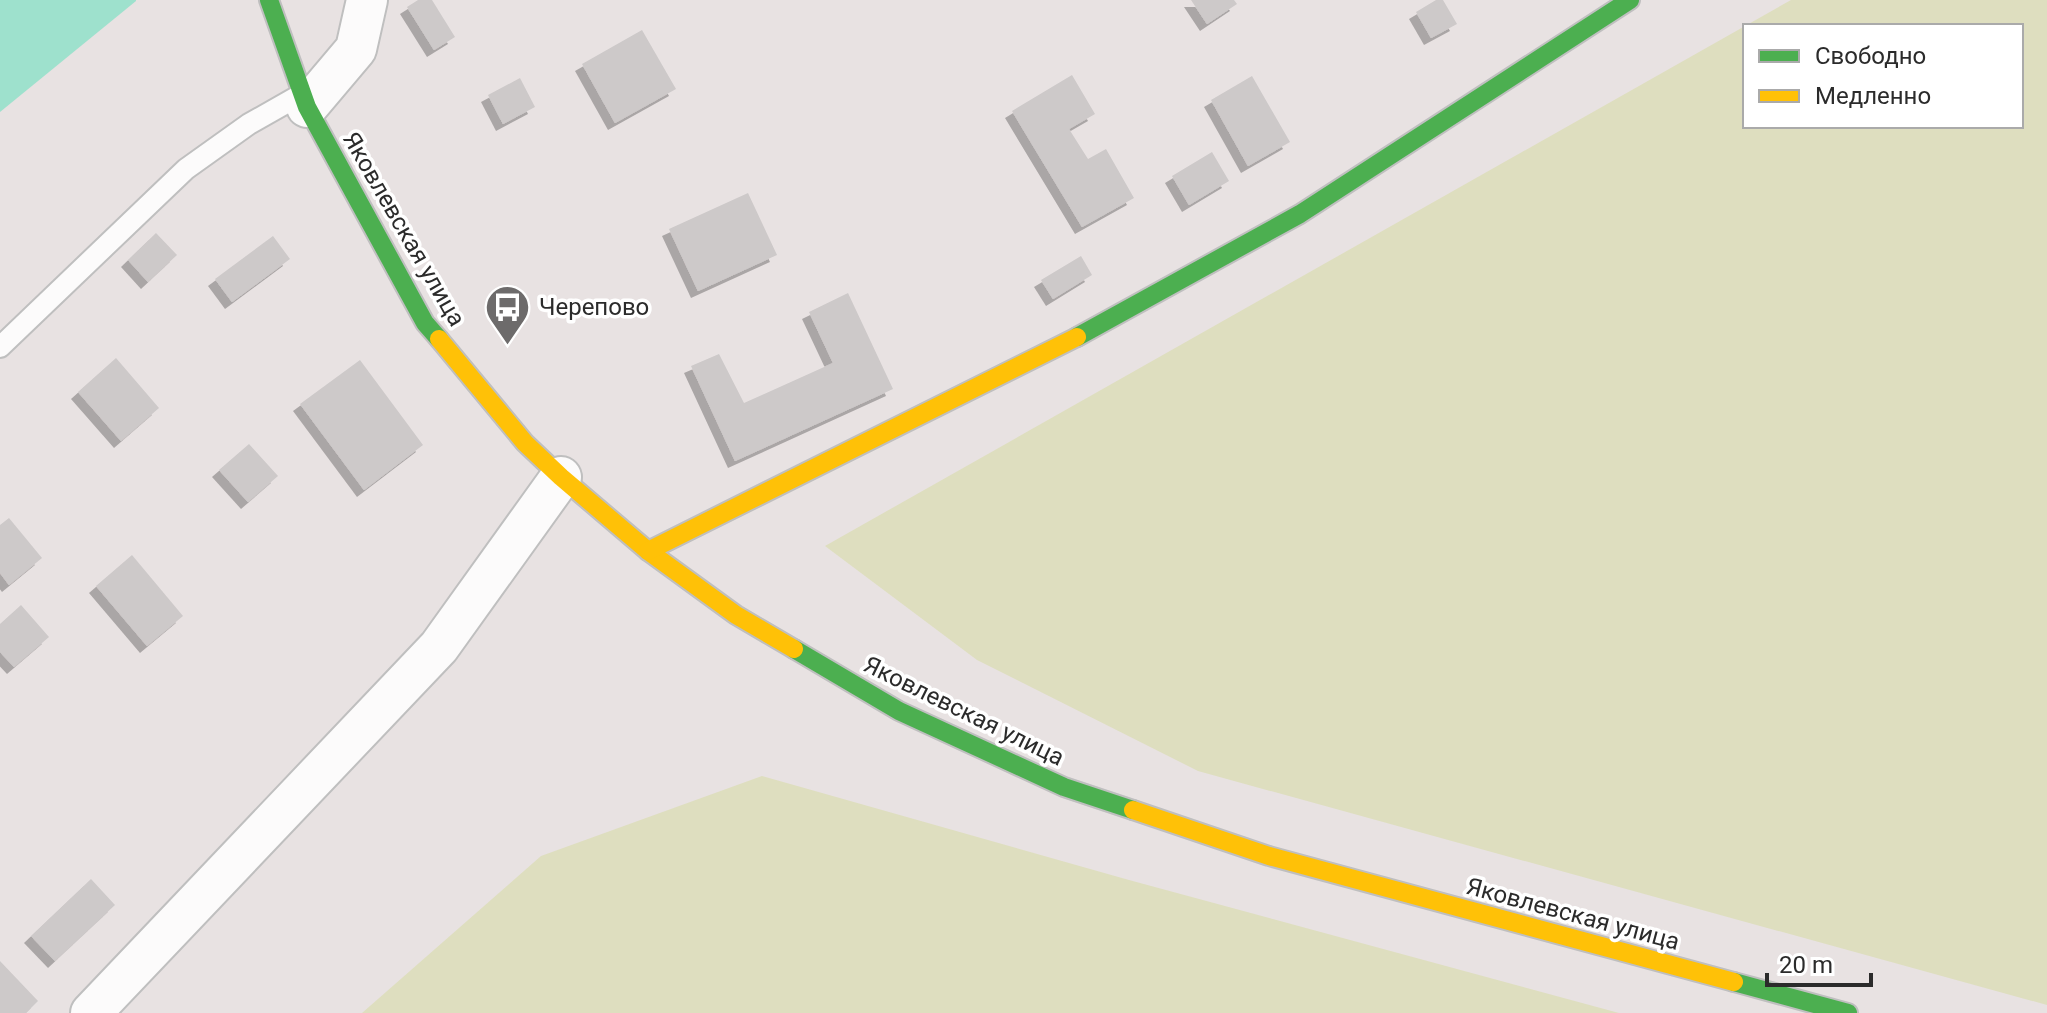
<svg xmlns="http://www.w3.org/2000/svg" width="2047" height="1013" font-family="Roboto,sans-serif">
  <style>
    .green { fill: #dedebf; fill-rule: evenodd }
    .water { fill: #9ee1cd }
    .building { fill: #cdc9c9; filter: url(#shadow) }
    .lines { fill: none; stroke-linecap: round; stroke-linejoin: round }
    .lane-casing { stroke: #bfbfbf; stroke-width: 24 }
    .street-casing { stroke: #bfbfbf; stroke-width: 44 }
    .fast-casing { stroke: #bfbfbf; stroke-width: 22 }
    .slow-casing { stroke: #bfbfbf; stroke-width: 22 }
    .lane { stroke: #fcfbfb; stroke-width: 20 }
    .street { stroke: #fcfbfb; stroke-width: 40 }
    .fast { stroke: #4caf50; stroke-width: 18 }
    .slow { stroke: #ffc107; stroke-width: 18 }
    .labels { text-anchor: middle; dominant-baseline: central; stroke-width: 7; stroke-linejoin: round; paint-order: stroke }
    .street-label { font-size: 24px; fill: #2b2b2b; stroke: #fff }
    .poi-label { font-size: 24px; fill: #2b2b2b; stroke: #fff; text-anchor: start }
  </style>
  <defs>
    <filter id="shadow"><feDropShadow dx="-7" dy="7" stdDeviation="0" flood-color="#0004"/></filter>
  </defs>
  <rect width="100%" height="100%" fill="#e8e2e2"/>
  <g class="green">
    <path d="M 1791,0 L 2047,0 L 2047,1005 L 1198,771 L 977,660 L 825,546 ZM 2021,26 L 2021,126 L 1745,126 L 1745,26 Z"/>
    <path d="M 762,776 L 1129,880 L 1619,1013 L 362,1013 L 541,856 Z"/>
  </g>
  <path class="water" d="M 0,0 L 136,0 L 136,1 L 0,112 Z"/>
  <g class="building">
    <path d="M 418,0 L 432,0 L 455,37 L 434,50 L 407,7 Z"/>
    <path d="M 1191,0 L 1234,0 L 1237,4 L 1207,24 Z"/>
    <path d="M 1436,0 L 1443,0 L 1457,24 L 1431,38 L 1416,12 Z"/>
    <path d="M 642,30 L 676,89 L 615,123 L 582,64 Z"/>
    <path d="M 1072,75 L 1095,114 L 1069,129 L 1088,159 L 1106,149 L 1134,198 L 1082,227 L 1012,111 Z"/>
    <path d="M 1252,76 L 1290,142 L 1248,166 L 1211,100 Z"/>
    <path d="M 520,78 L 535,107 L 503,124 L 488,95 Z"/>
    <path d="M 1212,152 L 1229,181 L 1189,205 L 1172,176 Z"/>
    <path d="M 748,193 L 777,255 L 698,291 L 669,229 Z"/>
    <path d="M 156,233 L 177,255 L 148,282 L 128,260 Z"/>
    <path d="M 273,236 L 290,259 L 232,302 L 215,279 Z"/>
    <path d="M 1081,256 L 1092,275 L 1053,299 L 1041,280 Z"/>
    <path d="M 848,293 L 893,389 L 735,461 L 691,366 L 719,354 L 744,403 L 833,363 L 809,312 Z"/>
    <path d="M 116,358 L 159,408 L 121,441 L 78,392 Z"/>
    <path d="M 360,360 L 423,445 L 364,490 L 300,404 Z"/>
    <path d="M 249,444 L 278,476 L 248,502 L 219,470 Z"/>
    <path d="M 9,518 L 42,558 L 9,585 L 0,573 L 0,525 Z"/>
    <path d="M 132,555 L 183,616 L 147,646 L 96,586 Z"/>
    <path d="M 21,605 L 49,637 L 14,667 L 0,652 L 0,624 Z"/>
    <path d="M 91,879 L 115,905 L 55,961 L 31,936 Z"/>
    <path d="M 0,961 L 38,1001 L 26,1013 L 0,1013 Z"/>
  </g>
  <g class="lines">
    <defs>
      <path id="lane" d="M 0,347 L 186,169 L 249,124 L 302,94"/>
      <g id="street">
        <path d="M 307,107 L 356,49 L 367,0"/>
        <path d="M 91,1013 L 439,647 L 561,477"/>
      </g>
      <g id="fast">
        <path d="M 269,0 L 307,107 L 425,323 L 439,339"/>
        <path d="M 1077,337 L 1300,214 L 1630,0"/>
        <path d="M 794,649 L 899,711 L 1064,787 L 1133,810"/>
        <path d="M 1734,982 L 1848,1013"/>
      </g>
      <g id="slow">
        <path d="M 439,339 L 525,443 L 561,477 L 648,551 L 736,615 L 794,649"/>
        <path d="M 648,551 L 1077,337"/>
        <path d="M 1133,810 L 1269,856 L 1734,982"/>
      </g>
    </defs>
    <use href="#lane" class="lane-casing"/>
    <use href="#street" class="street-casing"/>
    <use href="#fast" class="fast-casing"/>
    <use href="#slow" class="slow-casing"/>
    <use href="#lane" class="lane"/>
    <use href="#street" class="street"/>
    <use href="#fast" class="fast"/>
    <use href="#slow" class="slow"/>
  </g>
  <defs>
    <symbol id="bus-pin" viewBox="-11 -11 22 30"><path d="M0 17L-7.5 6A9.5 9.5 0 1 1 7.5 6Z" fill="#6d6b6b" stroke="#fff"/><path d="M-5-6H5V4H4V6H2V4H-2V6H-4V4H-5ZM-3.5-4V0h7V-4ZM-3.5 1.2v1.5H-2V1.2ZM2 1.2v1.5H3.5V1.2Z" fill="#fff"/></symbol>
  </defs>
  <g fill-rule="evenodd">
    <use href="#bus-pin" x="482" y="282" width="51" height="69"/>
  </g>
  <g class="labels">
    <g class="street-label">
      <text transform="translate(404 229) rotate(60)">Яковлевская улица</text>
      <text transform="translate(964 711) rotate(26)">Яковлевская улица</text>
      <text transform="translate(1573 914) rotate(15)">Яковлевская улица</text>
    </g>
    <g class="poi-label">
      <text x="539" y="307">Черепово</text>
    </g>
  </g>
  <rect x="1743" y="24" width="280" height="104" fill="#ffffff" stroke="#aaaaaa" stroke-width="2"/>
  <rect x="1759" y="50" width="40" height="12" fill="#4caf50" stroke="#aaaaaa" stroke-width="2"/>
  <text x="1815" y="64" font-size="24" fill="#2b2b2b">Свободно</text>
  <rect x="1759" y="90" width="40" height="12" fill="#ffc107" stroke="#aaaaaa" stroke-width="2"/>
  <text x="1815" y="104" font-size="24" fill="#2b2b2b">Медленно</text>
  <path d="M1767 973v12h104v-12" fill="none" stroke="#2b2b2b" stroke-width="4"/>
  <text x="1779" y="973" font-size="24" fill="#2b2b2b" stroke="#ffffff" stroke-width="6" paint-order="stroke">20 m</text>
</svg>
